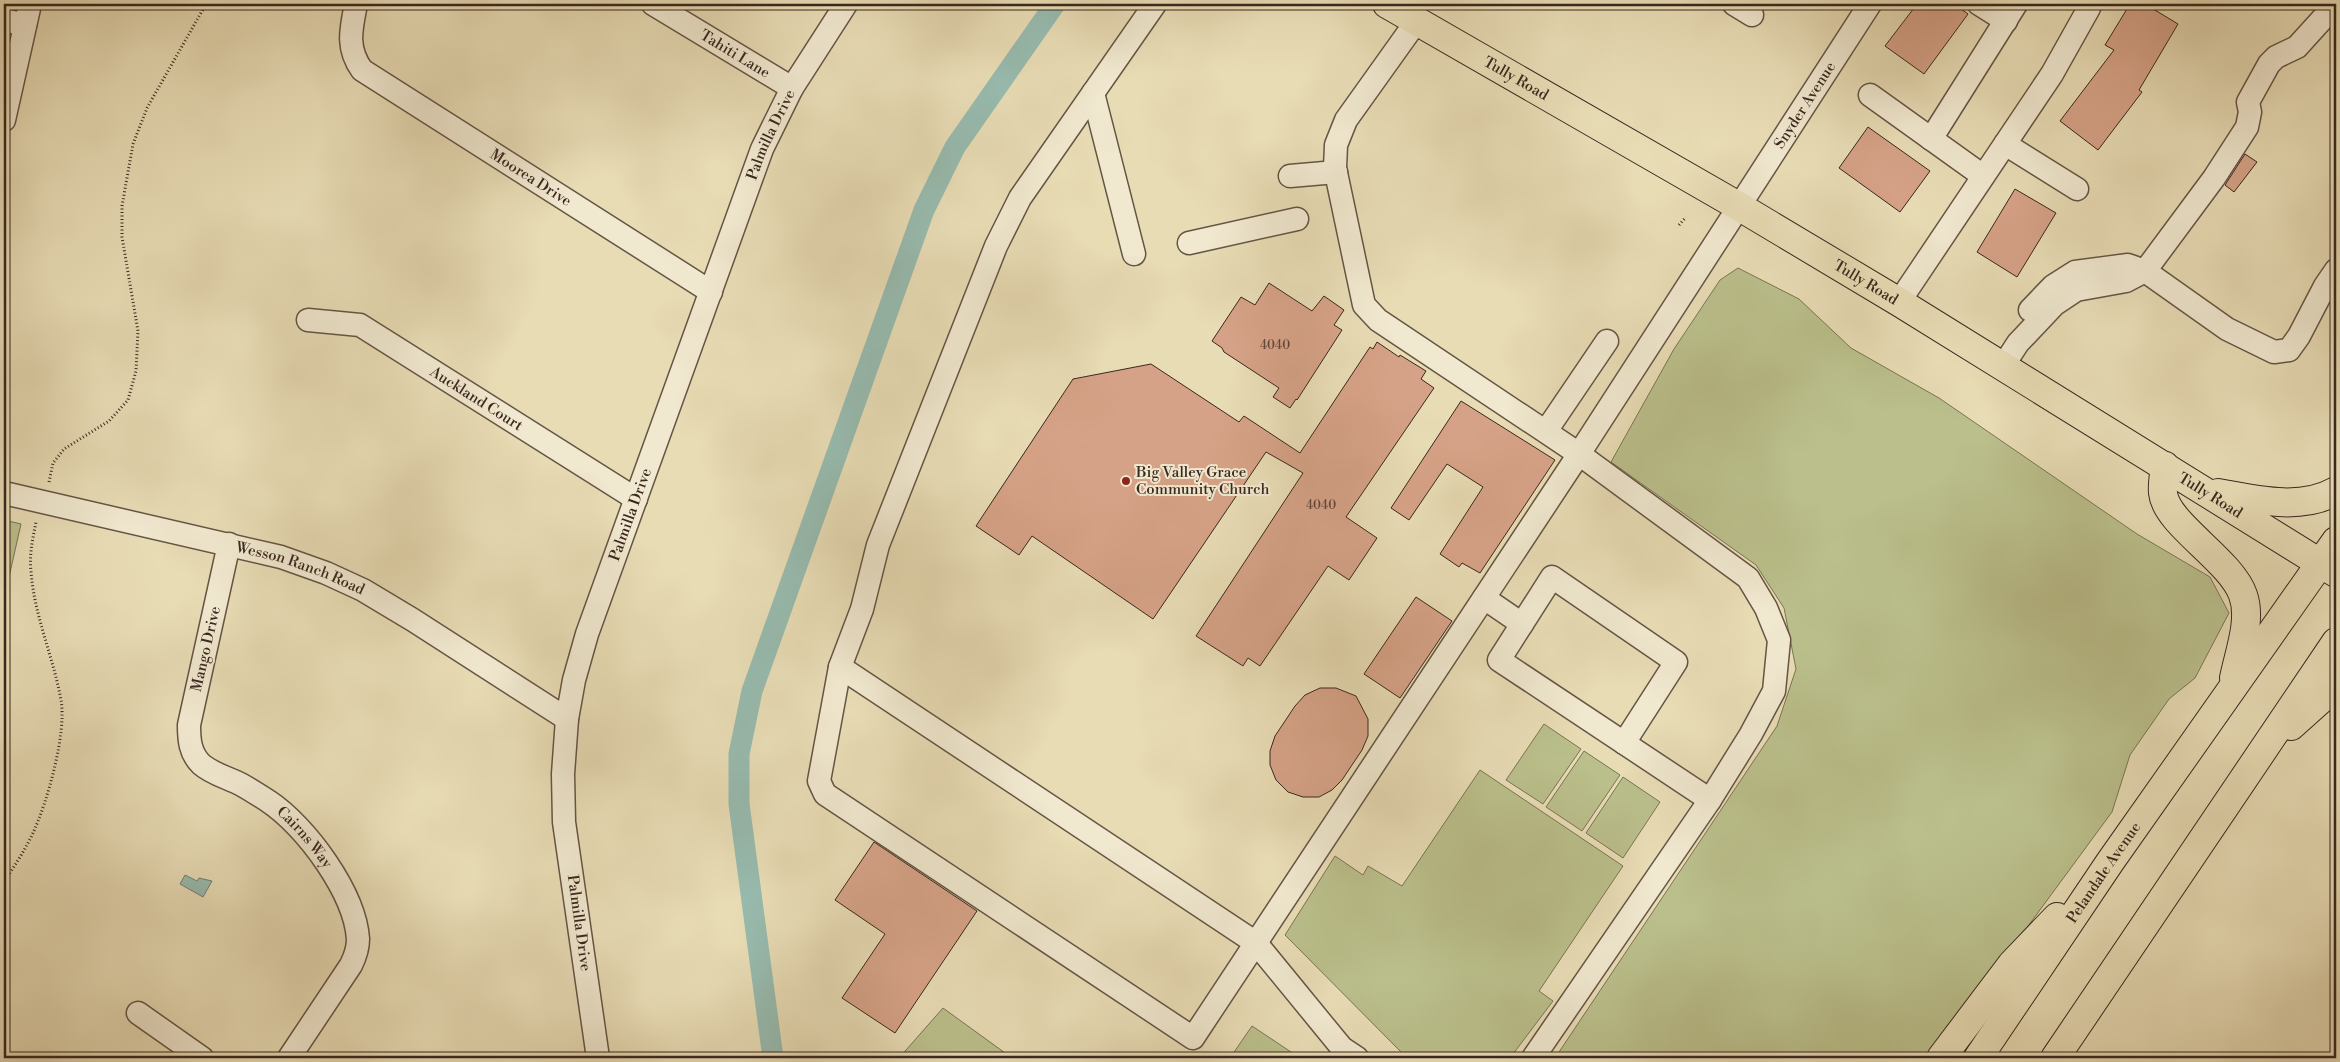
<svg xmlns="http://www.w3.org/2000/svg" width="2340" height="1062" font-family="'Libre Bodoni',serif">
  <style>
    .green { fill: #babf8b; stroke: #7a7355 }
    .water { fill: #97bbaf; stroke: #728075 }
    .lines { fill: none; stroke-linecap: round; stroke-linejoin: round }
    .canal { stroke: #97bbaf; stroke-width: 21 }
    .building { fill: #d6a287; stroke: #3a271f }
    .minor-casing { stroke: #665444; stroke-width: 25 }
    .major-casing { stroke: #3a271f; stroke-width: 30 }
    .path { stroke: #3a271f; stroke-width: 3; stroke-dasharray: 1 2.5; stroke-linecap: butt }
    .minor { stroke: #f0e8cf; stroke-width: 22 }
    .major { stroke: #e8dcb5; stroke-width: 28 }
    .poi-dot { fill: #8f2418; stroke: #f0e8cf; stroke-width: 2 }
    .labels { text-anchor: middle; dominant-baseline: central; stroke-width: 4; stroke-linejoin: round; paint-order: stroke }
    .number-label { font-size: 12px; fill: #614639 }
    .street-label { font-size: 15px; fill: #3a271f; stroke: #f0e8cf }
    .poi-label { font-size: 15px; fill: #3a271f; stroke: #f0e8cf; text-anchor: start }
  </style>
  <rect width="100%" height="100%" fill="#e8dcb5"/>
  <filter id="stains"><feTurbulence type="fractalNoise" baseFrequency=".004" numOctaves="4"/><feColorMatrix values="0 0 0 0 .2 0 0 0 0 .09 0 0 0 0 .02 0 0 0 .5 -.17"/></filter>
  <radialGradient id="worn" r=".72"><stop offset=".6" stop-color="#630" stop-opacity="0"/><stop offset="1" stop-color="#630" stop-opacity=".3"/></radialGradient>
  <g class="green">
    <path d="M 1738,268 L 1799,299 L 1851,348 L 1939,398 L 2137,534 L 2210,577 L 2229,613 L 2195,678 L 2169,699 L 2130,755 L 2112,812 L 1931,1058 L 1555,1058 L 1777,726 L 1796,669 L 1784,608 L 1756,565 L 1611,462 L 1674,349 L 1720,280 Z"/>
    <path d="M 4,520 L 21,524 L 4,599 Z"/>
    <path d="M 1544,724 L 1581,749 L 1543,804 L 1506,780 Z"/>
    <path d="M 1584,751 L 1620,775 L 1582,831 L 1546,807 Z"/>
    <path d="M 1480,770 L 1623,866 L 1539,991 L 1553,1001 L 1510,1058 L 1407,1058 L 1285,935 L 1335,856 L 1363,875 L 1368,866 L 1402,886 Z"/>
    <path d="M 1623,777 L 1660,802 L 1623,858 L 1586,833 Z"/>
    <path d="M 943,1008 L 1012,1058 L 899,1058 Z"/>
    <path d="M 1252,1026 L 1300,1058 L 1230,1058 Z"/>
  </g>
  <path class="water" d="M 185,875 L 197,881 L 199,878 L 212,881 L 203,897 L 180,884 Z"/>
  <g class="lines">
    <path class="canal" d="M 773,1058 L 739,804 L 739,754 L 752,691 L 924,210 L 955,147 L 1055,4"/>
  </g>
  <g class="building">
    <path d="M 1917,4 L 1954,4 L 1968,14 L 1924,74 L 1885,46 Z"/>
    <path d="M 2130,4 L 2145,4 L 2178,24 L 2139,90 L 2142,92 L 2098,150 L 2060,121 L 2114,50 L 2105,45 Z"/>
    <path d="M 1868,127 L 1930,171 L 1900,212 L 1839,168 Z"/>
    <path d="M 2245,154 L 2257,162 L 2234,192 L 2225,185 Z"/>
    <path d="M 2015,189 L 2056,213 L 2017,277 L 1977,252 Z"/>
    <path d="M 1269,283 L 1312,311 L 1324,296 L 1344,310 L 1334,325 L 1342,330 L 1297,400 L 1296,399 L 1290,408 L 1273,397 L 1279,388 L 1224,352 L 1222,348 L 1212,341 L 1241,297 L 1255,305 Z"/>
    <path d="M 1377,342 L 1399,357 L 1400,355 L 1426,371 L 1421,379 L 1434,388 L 1346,517 L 1377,538 L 1349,580 L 1328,566 L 1260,666 L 1248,658 L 1243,666 L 1196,636 L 1303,473 L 1266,452 L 1153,619 L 1032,536 L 1019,555 L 976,526 L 1073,379 L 1151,364 L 1239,422 L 1244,416 L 1300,453 L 1370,347 L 1373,349 Z"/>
    <path d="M 1461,401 L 1555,460 L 1480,573 L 1462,563 L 1459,567 L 1440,554 L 1483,487 L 1447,464 L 1409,520 L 1391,508 Z"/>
    <path d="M 1416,597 L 1452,621 L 1400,698 L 1364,674 Z"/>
    <path d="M 1320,688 L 1336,688 L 1356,696 L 1368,719 L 1368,736 L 1362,750 L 1342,780 L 1332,790 L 1319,797 L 1303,797 L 1288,792 L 1276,780 L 1270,765 L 1270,751 L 1275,736 L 1295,706 L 1305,695 Z"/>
    <path d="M 874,842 L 977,911 L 895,1033 L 842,998 L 885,934 L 835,900 Z"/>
  </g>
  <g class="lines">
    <defs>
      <g id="minor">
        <path id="s1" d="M 356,4 C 351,29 346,48 362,70 L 711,292"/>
        <path id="s2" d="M 653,4 L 792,88"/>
        <path d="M 1155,4 L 1020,198 L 996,246 L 878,545 L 862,609 L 840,667 L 819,781 L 825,794 L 1193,1038 L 1579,454 L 1748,578 L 1766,608 L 1779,640 L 1774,691 L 1751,734 L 1710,800 L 1533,1058"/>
        <path d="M 1734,4 L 1752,15"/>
        <path d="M 1979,4 L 2006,21"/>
        <path d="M 4,20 L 25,25"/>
        <path id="s3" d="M 1416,22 L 1346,120 L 1336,145 L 1335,168 L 1364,305 L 1378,320 L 1579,454 L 1870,4"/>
        <path d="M 1093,93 L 1134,254"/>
        <path d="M 1870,95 L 1983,176"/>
        <path d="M 4,120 L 30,4"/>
        <path d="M 1931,139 L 2016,4"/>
        <path d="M 2005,144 L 2077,189"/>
        <path d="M 1290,176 L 1336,172"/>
        <path d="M 1189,243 L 1297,219"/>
        <path d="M 1899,302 L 2052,74 L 2089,8 L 2087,4"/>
        <path d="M 2030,310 L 2053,286 L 2075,272 L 2128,265 L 2145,271 L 2227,329 L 2274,352 L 2289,350 L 2299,336 L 2325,286 L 2336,270"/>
        <path id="s4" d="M 308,320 L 360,325 L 636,499"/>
        <path d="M 2003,366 L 2018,343 L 2055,304 L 2076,290 L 2126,281 L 2145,271 L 2214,178 L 2247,127 L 2250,112 L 2248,102 L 2269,64 L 2276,57 L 2297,47 L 2336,4"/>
        <path d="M 1546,431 L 1607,341"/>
        <path id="s5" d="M 4,493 L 281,557 L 326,573 L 363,590 L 413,620 L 567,719"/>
        <path id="s6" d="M 229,544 L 189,725 C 189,740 190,753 201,764 C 212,774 229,778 242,785 C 251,790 260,796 268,801 C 306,826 355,893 358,939 C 358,949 355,957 351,965 L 289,1058"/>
        <path d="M 1484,598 L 1522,624 L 1499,660 L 1710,800"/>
        <path d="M 1522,624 L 1552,577 L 1676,662 L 1624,743"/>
        <path d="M 840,667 L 1256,943 L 1342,1048 L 1357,1058"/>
        <path d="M 138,1013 L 202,1058"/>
        <path id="s7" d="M 598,1058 L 564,822 L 563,774 L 567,719 L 574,680 L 587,634 L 762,149 L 792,88 L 846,4"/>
      </g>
      <g id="major">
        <path id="s8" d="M 1387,4 L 1740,207 L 1899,302 L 2336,573"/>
        <path d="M 2165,466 C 2164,475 2162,485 2163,493 C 2166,524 2231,560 2243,595 C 2252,620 2239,653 2234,678"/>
        <path d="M 2218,493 C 2256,500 2301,511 2336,491"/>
        <path d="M 2291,726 L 2320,700 L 2336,681"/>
        <path d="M 1941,1058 L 2012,964 L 2057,917"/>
        <path id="s9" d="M 1978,1058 L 2110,862 L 2336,541"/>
        <path d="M 2055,1058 L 2336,642"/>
      </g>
    </defs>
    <use href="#minor" class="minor-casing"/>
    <use href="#major" class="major-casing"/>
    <g class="path">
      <path d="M 1679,225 L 1686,217"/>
      <path d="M 49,482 L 53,463 L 64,449 L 109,421 L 128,400 L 136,371 L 138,331 L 122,237 L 122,206 L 133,144 L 147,108 L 206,4"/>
      <path d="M 4,882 C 14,867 25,850 33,833 C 47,803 67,733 61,700 C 53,656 34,615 31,571 C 29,554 33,538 36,522"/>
    </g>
    <use href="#minor" class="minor"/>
    <use href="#major" class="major"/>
  </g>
  <circle class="poi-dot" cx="1126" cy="481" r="5"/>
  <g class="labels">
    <g class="number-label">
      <text x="1275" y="345">4040</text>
      <text x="1321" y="505">4040</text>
    </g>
    <g class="street-label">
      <text stroke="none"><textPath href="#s2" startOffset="96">Tahiti Lane</textPath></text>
      <text stroke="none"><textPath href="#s8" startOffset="149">Tully Road</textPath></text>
      <text stroke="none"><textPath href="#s3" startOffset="988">Snyder Avenue</textPath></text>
      <text stroke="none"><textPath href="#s7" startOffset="961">Palmilla Drive</textPath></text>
      <text stroke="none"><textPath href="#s1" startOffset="269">Moorea Drive</textPath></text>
      <text stroke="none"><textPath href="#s8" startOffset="554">Tully Road</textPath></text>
      <text stroke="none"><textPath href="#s4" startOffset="190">Auckland Court</textPath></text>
      <text stroke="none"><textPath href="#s8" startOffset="959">Tully Road</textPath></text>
      <text stroke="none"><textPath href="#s7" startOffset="556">Palmilla Drive</textPath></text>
      <text stroke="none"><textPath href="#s5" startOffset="306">Wesson Ranch Road</textPath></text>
      <text transform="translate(206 649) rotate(-77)">Mango Drive</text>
      <text stroke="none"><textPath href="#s6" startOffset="356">Cairns Way</textPath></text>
      <text stroke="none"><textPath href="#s9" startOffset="224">Pelandale Avenue</textPath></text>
      <text transform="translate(579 923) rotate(82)">Palmilla Drive</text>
    </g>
    <g class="poi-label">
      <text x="1136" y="472">Big Valley Grace<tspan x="1136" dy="17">Community Church</tspan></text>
    </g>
  </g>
  <rect width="2340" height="1062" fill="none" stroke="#e8dcb5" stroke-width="20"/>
  <rect x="5" y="5" width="2330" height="1052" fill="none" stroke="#3a271f" stroke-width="2.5"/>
  <rect x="10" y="10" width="2320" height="1042" fill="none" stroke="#3a271f"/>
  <rect width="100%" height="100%" filter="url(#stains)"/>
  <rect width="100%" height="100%" fill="url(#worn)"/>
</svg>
